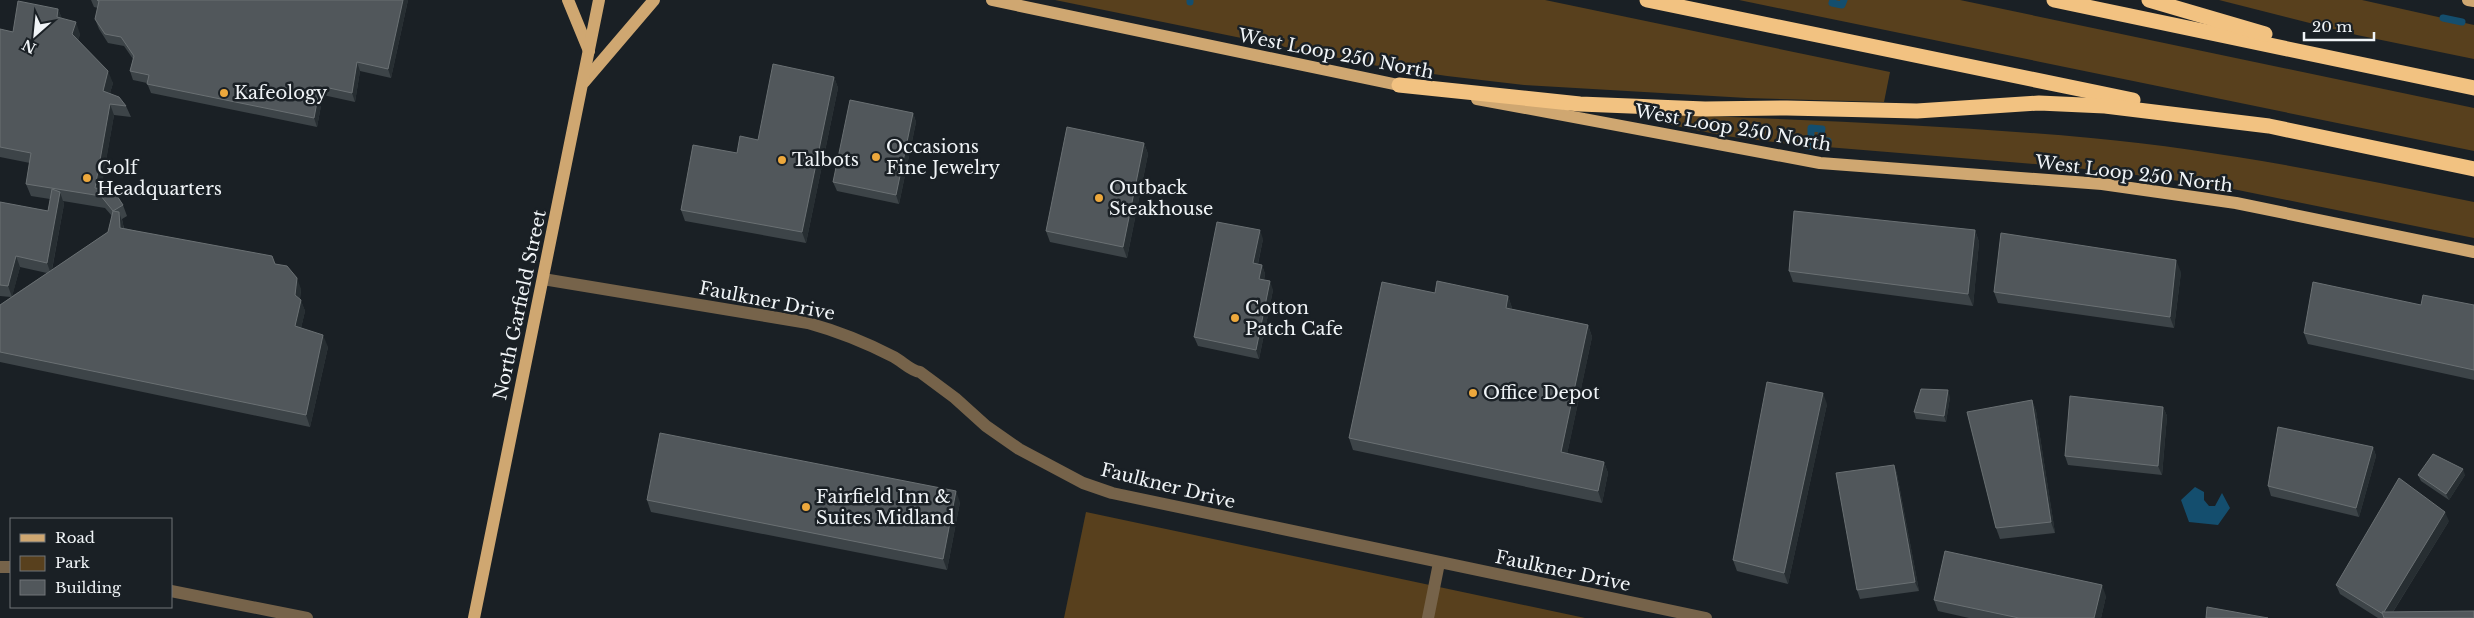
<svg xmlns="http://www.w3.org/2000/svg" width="2474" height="618" font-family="'Libre Baskerville',serif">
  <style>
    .green { fill: #58401d }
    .water { fill: #144e6e }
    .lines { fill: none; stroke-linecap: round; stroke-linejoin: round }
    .stream { stroke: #144e6e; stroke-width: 7 }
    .minor { stroke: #76634a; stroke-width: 12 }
    .major { stroke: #cfa771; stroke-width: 12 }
    .highway { stroke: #f2c281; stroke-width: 15 }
    .wall { fill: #3d4448; fill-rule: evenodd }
    .shaded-wall { fill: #272e32 }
    .building { fill: #51575b; stroke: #6a7073 }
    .poi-dot { fill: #eda83c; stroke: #1a2025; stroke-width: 2 }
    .labels { text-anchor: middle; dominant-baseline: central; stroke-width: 5; stroke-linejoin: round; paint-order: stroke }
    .street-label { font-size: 18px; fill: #f0f4f7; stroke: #1a2025 }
    .poi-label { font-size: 18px; fill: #f0f4f7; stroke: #1a2025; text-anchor: start }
  </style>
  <rect width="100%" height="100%" fill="#1a2025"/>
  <g class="green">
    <path d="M 1055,0 L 1545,0 L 1890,72 L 1884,102 L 1747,98 L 1524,85 L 1447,76 L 1378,66 Z"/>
    <path d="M 1739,0 L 1960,0 L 2474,108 L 2474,151 Z"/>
    <path d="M 2219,0 L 2362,0 L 2474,25 L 2474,59 L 2357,35 Z"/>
    <path d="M 1658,114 C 1802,120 1947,125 2091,138 C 2220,150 2347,176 2474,202 L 2474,238 L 2228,188 L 2145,176 L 2059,166 L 1790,144 L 1725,136 L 1657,122 Z"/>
    <path d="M 1086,512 L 1585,618 L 1064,618 Z"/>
  </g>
  <path class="water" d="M 2195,487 L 2204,492 L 2204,500 L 2209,506 L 2215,506 L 2222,493 L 2230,508 L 2218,525 L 2189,522 L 2181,500 Z"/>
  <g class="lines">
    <g class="stream">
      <path d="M 1833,0 L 1832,3 L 1842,5 L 1844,0"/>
      <path d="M 1190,2 L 1190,0"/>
      <path d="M 2443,18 L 2462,22"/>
      <path d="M 1811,128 L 1822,129 L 1820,141 L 1828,141 L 1827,148 L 1807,146 L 1807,139 L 1811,137 Z"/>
    </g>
    <g class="minor">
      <path d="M 543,279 L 808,323 C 837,331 867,343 894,357 C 903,362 911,371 920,372 L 955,398 L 986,426 L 1019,449 L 1083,483 L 1112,493 L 1706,618"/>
      <path d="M 0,567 L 11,567"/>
      <path d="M 171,591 L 307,618"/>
      <path d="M 1428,618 L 1439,563"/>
    </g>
    <g class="major">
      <path d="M 568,0 L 589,51"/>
      <path d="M 992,0 L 1408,87"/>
      <path d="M 2468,0 L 2474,1"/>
      <path d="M 584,82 L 654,0"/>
      <path d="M 1477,99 L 1820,163 L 2102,184 L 2236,203 L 2474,252"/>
      <path d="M 474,618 L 599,0"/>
    </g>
    <g class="highway">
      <path d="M 1647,0 L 2133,100"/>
      <path d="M 2054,0 L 2474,88"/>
      <path d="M 2149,0 L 2265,34"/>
      <path d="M 1399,85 L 1580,104 L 1705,109 L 1787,108 L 1917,111 L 2039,103 L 2105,106 L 2269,126 L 2474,169"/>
    </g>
  </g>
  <g class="wall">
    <path d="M 91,0 L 408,0 L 391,78 L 360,71 L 355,102 L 323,95 L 317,127 L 151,93 L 147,83 L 133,80 L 130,71 L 133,59 L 124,46 L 108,43 L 99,29 L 95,19 L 98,8 L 94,7 Z"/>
    <path d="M 58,9 L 62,19 L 80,34 L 78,40 L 113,83 L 110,93 L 126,106 L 131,117 L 114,115 L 101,188 L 123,205 L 127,216 L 122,219 L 123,224 L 124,228 L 275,264 L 301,289 L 300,299 L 305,311 L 301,328 L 328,347 L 310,427 L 0,362 L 0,305 L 11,297 L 0,296 L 0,202 L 48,211 L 50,199 L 31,196 L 26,184 L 30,163 L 0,157 L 0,29 L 13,32 ZM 63,201 L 105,208 L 112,216 L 108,232 L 52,270 L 64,204 ZM 20,267 L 47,273 L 12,296 Z"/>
    <path d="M 834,77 L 838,88 L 806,243 L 685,221 L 681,210 L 737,153 L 758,140 Z"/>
    <path d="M 913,113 L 916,122 L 899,204 L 837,191 L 833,182 Z"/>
    <path d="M 1144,143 L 1148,154 L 1127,258 L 1050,242 L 1046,231 Z"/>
    <path d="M 1975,230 L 1979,242 L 1973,306 L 1793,282 L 1789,271 Z"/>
    <path d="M 1263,239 L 1258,264 L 1262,265 L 1265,274 L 1264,280 L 1273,290 L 1259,359 L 1198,346 L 1194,337 Z"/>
    <path d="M 2181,272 L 2174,328 L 1998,303 L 1994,292 Z"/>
    <path d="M 1435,293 L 1508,296 L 1512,308 L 1512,309 L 1588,325 L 1592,337 L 1567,454 L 1604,462 L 1608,473 L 1602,503 L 1353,450 L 1349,438 Z"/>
    <path d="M 2421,305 L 2474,305 L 2474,380 L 2308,344 L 2304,333 Z"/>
    <path d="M 1950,397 L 1946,422 L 1916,419 L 1914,412 Z"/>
    <path d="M 2032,400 L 2036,411 L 2055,533 L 2000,539 L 1996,528 Z"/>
    <path d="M 1827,404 L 1788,584 L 1737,571 L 1733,560 Z"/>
    <path d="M 2163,407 L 2167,416 L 2162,475 L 2068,465 L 2065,456 Z"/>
    <path d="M 2373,447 L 2376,456 L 2359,517 L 2271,496 L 2268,486 Z"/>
    <path d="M 1894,465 L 1897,474 L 1919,591 L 1860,599 L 1857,590 Z"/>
    <path d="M 2418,475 L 2465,475 L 2449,500 L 2421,481 Z"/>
    <path d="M 647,500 L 960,502 L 947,570 L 651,512 Z"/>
    <path d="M 2449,521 L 2393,612 L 2474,618 L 2378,618 L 2340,594 L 2336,585 Z"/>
    <path d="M 2106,596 L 2101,618 L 1969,618 L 1938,611 L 1934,600 Z"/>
  </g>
  <g class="shaded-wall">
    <path d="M 403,0 L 408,0 L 391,78 L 388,69 Z"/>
    <path d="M 58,9 L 63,21 L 57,17 Z"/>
    <path d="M 76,22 L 80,34 L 77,46 L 72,34 Z"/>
    <path d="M 357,62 L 360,71 L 355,102 L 352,93 Z"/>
    <path d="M 108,71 L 113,83 L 107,103 L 103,91 Z"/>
    <path d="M 834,77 L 838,88 L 806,243 L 802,232 Z"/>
    <path d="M 320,86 L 323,95 L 317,127 L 314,118 Z"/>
    <path d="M 110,104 L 114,115 L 100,196 L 95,188 Z"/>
    <path d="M 913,113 L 916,122 L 899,204 L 896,195 Z"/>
    <path d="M 1144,143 L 1148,154 L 1127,258 L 1123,247 Z"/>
    <path d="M 60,192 L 64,204 L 51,274 L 47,263 Z"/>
    <path d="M 119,212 L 123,224 L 124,239 L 120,228 Z"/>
    <path d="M 1260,230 L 1263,239 L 1256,272 L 1253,263 Z"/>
    <path d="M 1975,230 L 1979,242 L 1973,306 L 1968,294 Z"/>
    <path d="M 16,256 L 20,267 L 12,297 L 8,286 Z"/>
    <path d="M 2176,260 L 2181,272 L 2174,328 L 2170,317 Z"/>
    <path d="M 1262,265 L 1265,274 L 1262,288 L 1259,279 Z"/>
    <path d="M 297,278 L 301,289 L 299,306 L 295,295 Z"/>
    <path d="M 1270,281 L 1273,290 L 1259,359 L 1256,350 Z"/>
    <path d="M 1508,296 L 1512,308 L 1510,319 L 1506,308 Z"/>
    <path d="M 301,300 L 305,311 L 299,337 L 295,326 Z"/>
    <path d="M 1588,325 L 1592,337 L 1565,464 L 1561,452 Z"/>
    <path d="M 323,335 L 328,347 L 310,427 L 306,415 Z"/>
    <path d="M 1948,390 L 1950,397 L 1946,422 L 1944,416 Z"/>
    <path d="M 1823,393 L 1827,404 L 1788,584 L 1784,573 Z"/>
    <path d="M 2032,400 L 2036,411 L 2055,533 L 2051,522 Z"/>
    <path d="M 2163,407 L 2167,416 L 2162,475 L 2158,466 Z"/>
    <path d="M 2373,447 L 2376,456 L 2359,517 L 2356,508 Z"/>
    <path d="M 1604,462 L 1608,473 L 1602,503 L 1598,491 Z"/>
    <path d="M 1894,465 L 1897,474 L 1919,591 L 1915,582 Z"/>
    <path d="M 2463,469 L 2465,475 L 2449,500 L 2446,494 Z"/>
    <path d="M 956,491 L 960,502 L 947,570 L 943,559 Z"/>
    <path d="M 2445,512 L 2449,521 L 2389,618 L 2383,614 Z"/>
    <path d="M 2102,585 L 2106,596 L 2101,618 L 2094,618 Z"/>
  </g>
  <g class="building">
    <path d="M 97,0 L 403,0 L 388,69 L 357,62 L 352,93 L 320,86 L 314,118 L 147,84 L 149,75 L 130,71 L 134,56 L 121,37 L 105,34 L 95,19 L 99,1 Z"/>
    <path d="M 18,1 L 58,9 L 57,17 L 76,22 L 72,34 L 108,71 L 103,91 L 119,97 L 126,106 L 110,104 L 95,188 L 113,190 L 123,205 L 113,211 L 101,196 L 26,184 L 31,153 L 0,147 L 0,29 L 13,32 Z"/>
    <path d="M 773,64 L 834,77 L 802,232 L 681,210 L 693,145 L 737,153 L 740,136 L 758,140 Z"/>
    <path d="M 850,100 L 913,113 L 896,195 L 833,182 Z"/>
    <path d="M 1067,127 L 1144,143 L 1123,247 L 1046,231 Z"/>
    <path d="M 52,189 L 60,192 L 47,263 L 16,256 L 8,286 L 0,285 L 0,202 L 48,211 Z"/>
    <path d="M 113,211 L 119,212 L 120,228 L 272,256 L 275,264 L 287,266 L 297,278 L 295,295 L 301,300 L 295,326 L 323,335 L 306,415 L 0,352 L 0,305 L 108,232 Z"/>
    <path d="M 1794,211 L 1975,230 L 1968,294 L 1789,271 Z"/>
    <path d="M 1217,222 L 1260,230 L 1253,263 L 1262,265 L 1259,279 L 1270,281 L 1256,350 L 1194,337 Z"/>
    <path d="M 2001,233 L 2176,260 L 2170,317 L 1994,292 Z"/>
    <path d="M 1437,281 L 1508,296 L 1506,308 L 1588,325 L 1561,452 L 1604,462 L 1598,491 L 1349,438 L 1382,282 L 1435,293 Z"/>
    <path d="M 2313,282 L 2421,305 L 2423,295 L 2474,305 L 2474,370 L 2304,333 Z"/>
    <path d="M 1767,382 L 1823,393 L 1784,573 L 1733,560 Z"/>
    <path d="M 1921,389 L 1948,390 L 1944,416 L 1914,412 Z"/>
    <path d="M 2070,396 L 2163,407 L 2158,466 L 2065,456 Z"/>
    <path d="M 2032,400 L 2051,522 L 1996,528 L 1967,412 Z"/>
    <path d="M 2278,427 L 2373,447 L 2356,508 L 2268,486 Z"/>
    <path d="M 660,433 L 956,491 L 943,559 L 647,500 Z"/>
    <path d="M 2433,454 L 2463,469 L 2446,494 L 2418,475 Z"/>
    <path d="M 1894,465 L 1915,582 L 1857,590 L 1836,473 Z"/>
    <path d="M 2399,478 L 2445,512 L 2384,612 L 2382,612 L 2383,614 L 2336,585 Z"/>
    <path d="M 1945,551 L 2102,585 L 2094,618 L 2019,618 L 1934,600 Z"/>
    <path d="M 2207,607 L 2268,618 L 2206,618 Z"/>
    <path d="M 2474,611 L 2474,618 L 2384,618 L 2382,612 Z"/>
  </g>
  <g class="poi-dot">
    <circle cx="224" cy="93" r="5"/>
    <circle cx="876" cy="157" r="5"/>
    <circle cx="782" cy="160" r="5"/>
    <circle cx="87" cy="178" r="5"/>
    <circle cx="1099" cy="198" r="5"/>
    <circle cx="1235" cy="318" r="5"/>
    <circle cx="1473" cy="393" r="5"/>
    <circle cx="806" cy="507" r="5"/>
  </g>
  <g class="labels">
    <g class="street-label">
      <text transform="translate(1336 54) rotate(11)">West Loop 250 North</text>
      <text transform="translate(1733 128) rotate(10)">West Loop 250 North</text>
      <text transform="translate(2134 174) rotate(7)">West Loop 250 North</text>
      <text transform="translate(767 301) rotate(11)">Faulkner Drive</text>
      <text transform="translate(520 305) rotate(-78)">North Garfield Street</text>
      <text transform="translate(1168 486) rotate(14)">Faulkner Drive</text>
      <text transform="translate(1563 571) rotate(12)">Faulkner Drive</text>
    </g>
    <g class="poi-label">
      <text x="234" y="93">Kafeology</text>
      <text x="886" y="147">Occasions<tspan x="886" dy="21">Fine Jewelry</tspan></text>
      <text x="792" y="160">Talbots</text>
      <text x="97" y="168">Golf<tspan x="97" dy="21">Headquarters</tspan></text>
      <text x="1109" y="188">Outback<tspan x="1109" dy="21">Steakhouse</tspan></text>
      <text x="1245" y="308">Cotton<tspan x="1245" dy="21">Patch Cafe</tspan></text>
      <text x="1483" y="393">Office Depot</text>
      <text x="816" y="497">Fairfield Inn &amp;<tspan x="816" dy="21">Suites Midland</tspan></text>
    </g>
  </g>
  <rect x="10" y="518" width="162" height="90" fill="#1a2025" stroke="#707579"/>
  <rect x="20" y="534" width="25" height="8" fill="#cfa771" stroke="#707579"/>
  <text x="55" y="543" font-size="15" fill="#f0f4f7">Road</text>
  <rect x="20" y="556" width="25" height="15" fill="#58401d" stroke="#707579"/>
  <text x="55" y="568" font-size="15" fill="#f0f4f7">Park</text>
  <rect x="20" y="580" width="25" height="15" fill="#51575b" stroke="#707579"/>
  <text x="55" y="593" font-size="15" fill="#f0f4f7">Building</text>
  <g transform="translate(35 35) rotate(207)" stroke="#1a2025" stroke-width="4" paint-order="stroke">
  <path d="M0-4L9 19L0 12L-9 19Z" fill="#f0f4f7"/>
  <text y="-8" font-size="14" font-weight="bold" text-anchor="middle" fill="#f0f4f7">N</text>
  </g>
  <path d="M2304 32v8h70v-8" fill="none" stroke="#f0f4f7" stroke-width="2.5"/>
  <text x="2312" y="32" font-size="15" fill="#f0f4f7" stroke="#1a2025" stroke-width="4" paint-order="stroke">20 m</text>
</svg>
